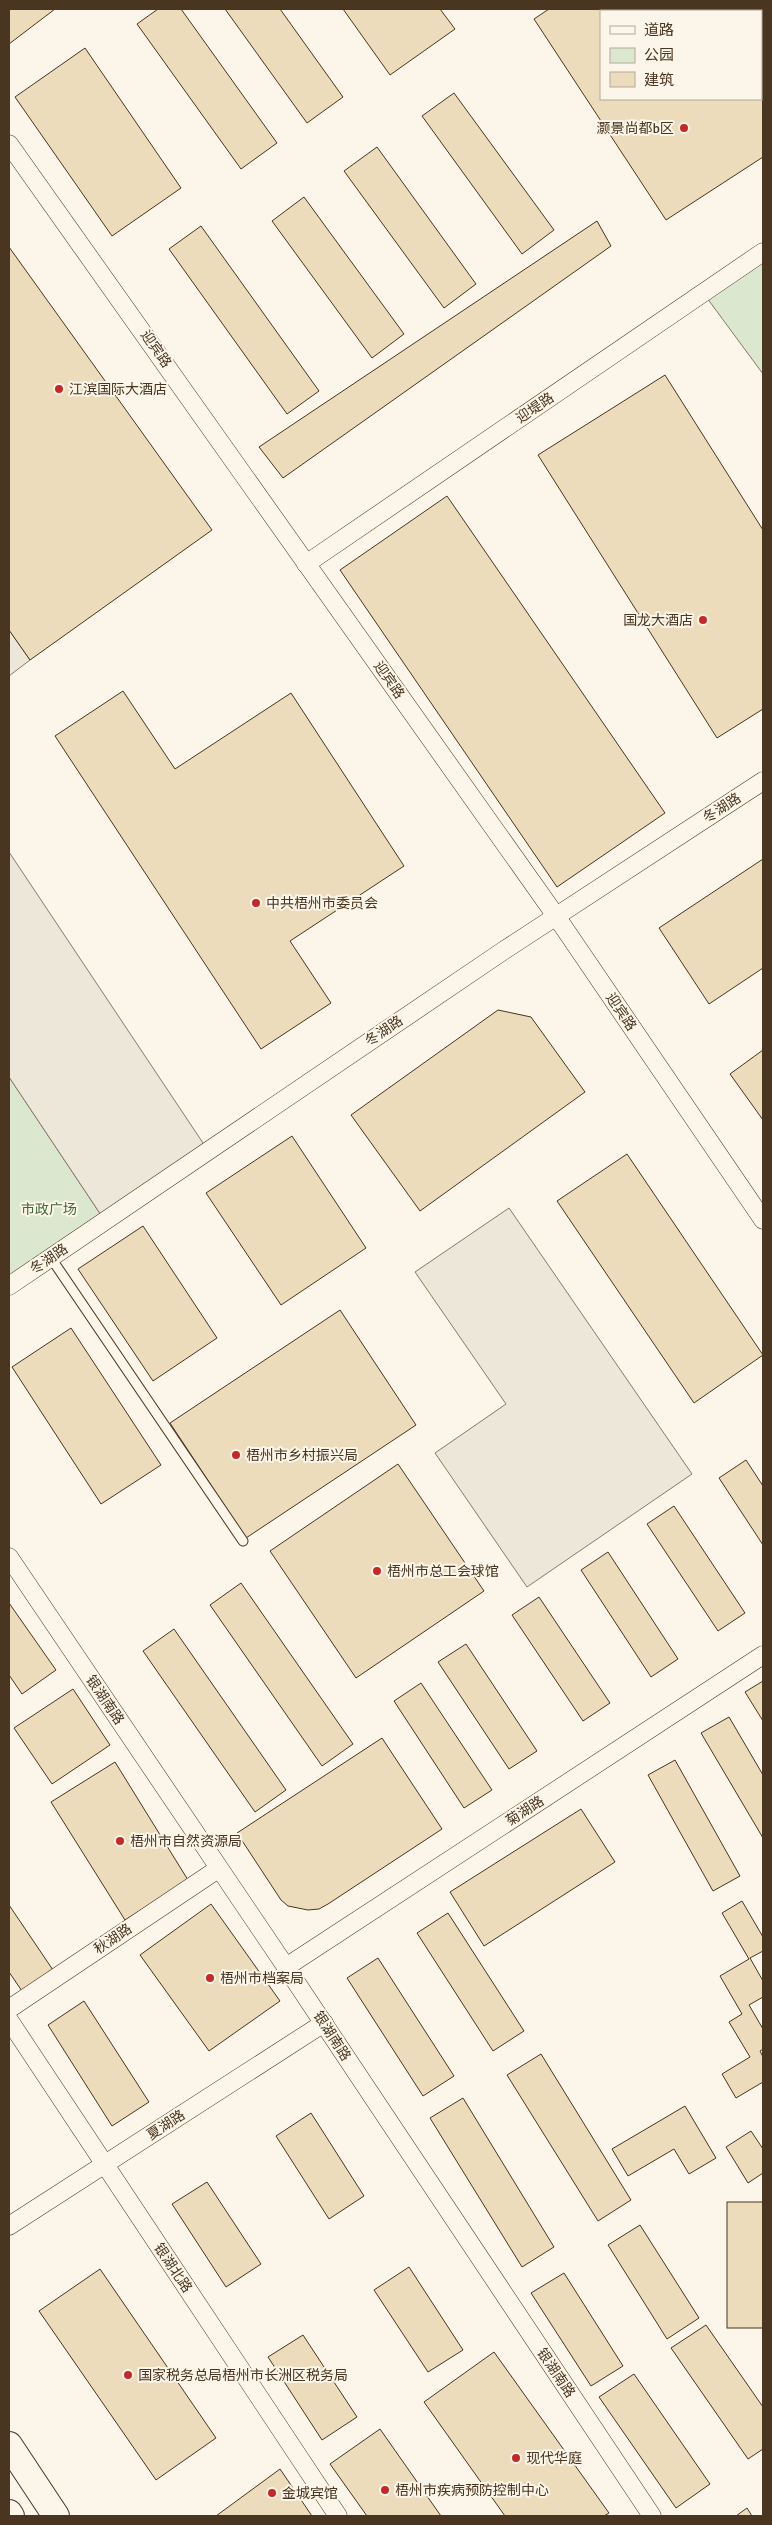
<svg xmlns="http://www.w3.org/2000/svg" width="772" height="2525" font-family="Signika,'Noto Sans SC',sans-serif">
  <style>
    .green { fill: #dce7d0; stroke: #887966 }
    .parking { fill: #ede7d9; stroke: #887966 }
    .building { fill: #ecdcbc; stroke: #4a3520 }
    .lines { fill: none; stroke-linecap: round; stroke-linejoin: round }
    .service-casing { stroke: #4a3520; stroke-width: 11 }
    .minor-casing { stroke: #4a3520; stroke-width: 19 }
    .secondary-casing { stroke: #4a3520; stroke-width: 28 }
    .service { stroke: #fbf6e9; stroke-width: 9 }
    .minor { stroke: #fbf6e9; stroke-width: 18 }
    .secondary { stroke: #fbf6e9; stroke-width: 26 }
    .poi-dot { fill: #c62828; stroke: #fbf6e9; stroke-width: 2 }
    .labels { text-anchor: middle; dominant-baseline: central; stroke-width: 4; stroke-linejoin: round; paint-order: stroke }
    .poi-label { font-size: 14px; fill: #4a3520; stroke: #fbf6e9; text-anchor: start }
    .street-label { font-size: 14px; fill: #4a3520; stroke: #fbf6e9 }
    .park-label { font-size: 14px; fill: #436837; stroke: #fbf6e9 }
  </style>
  <rect width="100%" height="100%" fill="#fbf6e9"/>
  <g class="green">
    <path d="M 763,262 L 763,374 L 707,298 Z"/>
    <path d="M 9,1077 L 105,1221 L 9,1286 Z"/>
  </g>
  <g class="parking">
    <path d="M 9,630 L 30,660 L 9,676 Z"/>
    <path d="M 9,852 L 209,1152 L 105,1221 L 9,1077 Z"/>
    <path d="M 509,1208 L 692,1474 L 527,1587 L 435,1453 L 506,1404 L 415,1272 Z"/>
  </g>
  <g class="building">
    <path d="M 9,9 L 55,9 L 9,44 Z"/>
    <path d="M 158,9 L 181,9 L 277,143 L 241,169 L 137,24 Z"/>
    <path d="M 225,9 L 280,9 L 343,97 L 307,123 Z"/>
    <path d="M 343,9 L 440,9 L 455,29 L 390,75 Z"/>
    <path d="M 549,9 L 736,9 L 738,11 L 601,11 L 601,99 L 761,99 L 761,48 L 763,52 L 763,157 L 666,220 L 534,19 Z"/>
    <path d="M 85,48 L 181,188 L 112,236 L 15,97 Z"/>
    <path d="M 454,93 L 554,230 L 522,254 L 422,116 Z"/>
    <path d="M 377,147 L 476,284 L 444,308 L 344,171 Z"/>
    <path d="M 304,197 L 404,334 L 372,358 L 272,221 Z"/>
    <path d="M 597,221 L 611,246 L 283,478 L 259,447 Z"/>
    <path d="M 201,226 L 319,391 L 287,414 L 169,249 Z"/>
    <path d="M 9,247 L 212,530 L 30,660 L 9,630 Z"/>
    <path d="M 665,375 L 763,530 L 763,709 L 717,738 L 538,455 Z"/>
    <path d="M 447,496 L 665,813 L 557,887 L 340,570 Z"/>
    <path d="M 123,691 L 175,769 L 291,693 L 404,866 L 290,941 L 331,1003 L 261,1049 L 55,736 Z"/>
    <path d="M 763,859 L 763,968 L 709,1004 L 659,928 Z"/>
    <path d="M 498,1010 L 531,1017 L 585,1092 L 420,1211 L 351,1115 Z"/>
    <path d="M 763,1050 L 763,1120 L 730,1074 Z"/>
    <path d="M 292,1136 L 366,1248 L 281,1305 L 206,1193 Z"/>
    <path d="M 627,1154 L 763,1355 L 694,1403 L 557,1201 Z"/>
    <path d="M 143,1226 L 217,1338 L 153,1381 L 78,1269 Z"/>
    <path d="M 340,1310 L 416,1425 L 246,1538 L 170,1423 Z"/>
    <path d="M 71,1328 L 161,1465 L 101,1504 L 12,1367 Z"/>
    <path d="M 746,1460 L 763,1486 L 763,1545 L 719,1478 Z"/>
    <path d="M 398,1464 L 484,1591 L 356,1678 L 270,1551 Z"/>
    <path d="M 674,1506 L 745,1613 L 718,1631 L 647,1524 Z"/>
    <path d="M 608,1552 L 678,1659 L 651,1677 L 581,1570 Z"/>
    <path d="M 241,1583 L 353,1744 L 322,1766 L 210,1605 Z"/>
    <path d="M 539,1597 L 610,1703 L 583,1721 L 512,1615 Z"/>
    <path d="M 9,1603 L 56,1670 L 22,1694 L 9,1675 Z"/>
    <path d="M 174,1629 L 286,1790 L 255,1812 L 143,1651 Z"/>
    <path d="M 466,1644 L 537,1751 L 509,1769 L 438,1662 Z"/>
    <path d="M 763,1681 L 763,1721 L 745,1692 Z"/>
    <path d="M 421,1683 L 492,1790 L 464,1808 L 394,1701 Z"/>
    <path d="M 73,1689 L 110,1745 L 52,1784 L 14,1728 Z"/>
    <path d="M 729,1717 L 763,1775 L 763,1838 L 701,1733 Z"/>
    <path d="M 382,1738 L 442,1829 L 328,1904 L 319,1909 L 308,1910 L 288,1906 L 281,1900 L 237,1833 Z"/>
    <path d="M 675,1760 L 740,1876 L 713,1891 L 648,1775 Z"/>
    <path d="M 115,1762 L 188,1880 L 125,1920 L 51,1802 Z"/>
    <path d="M 581,1809 L 615,1862 L 484,1946 L 450,1892 Z"/>
    <path d="M 742,1901 L 763,1937 L 763,1951 L 750,1958 L 763,1981 L 763,1997 L 749,2005 L 763,2029 L 763,2049 L 760,2051 L 763,2057 L 763,2082 L 736,2098 L 722,2074 L 750,2057 L 729,2022 L 742,2014 L 720,1976 L 749,1959 L 722,1913 Z"/>
    <path d="M 211,1904 L 280,2001 L 209,2051 L 140,1955 Z"/>
    <path d="M 9,1905 L 53,1970 L 22,1991 L 9,1972 Z"/>
    <path d="M 448,1913 L 524,2031 L 493,2051 L 417,1933 Z"/>
    <path d="M 378,1958 L 454,2076 L 423,2096 L 347,1978 Z"/>
    <path d="M 84,2001 L 149,2102 L 112,2126 L 48,2025 Z"/>
    <path d="M 541,2054 L 631,2200 L 598,2221 L 507,2075 Z"/>
    <path d="M 463,2098 L 554,2247 L 522,2267 L 430,2118 Z"/>
    <path d="M 685,2106 L 716,2158 L 689,2174 L 674,2149 L 628,2176 L 612,2149 Z"/>
    <path d="M 311,2113 L 364,2196 L 329,2219 L 276,2136 Z"/>
    <path d="M 751,2131 L 763,2149 L 763,2173 L 748,2183 L 726,2147 Z"/>
    <path d="M 207,2182 L 261,2264 L 226,2287 L 172,2204 Z"/>
    <rect x="727" y="2202" width="36" height="126"/>
    <path d="M 640,2225 L 699,2318 L 667,2339 L 608,2245 Z"/>
    <path d="M 409,2267 L 463,2350 L 428,2372 L 374,2290 Z"/>
    <path d="M 100,2269 L 216,2438 L 156,2480 L 39,2311 Z"/>
    <path d="M 564,2273 L 623,2366 L 591,2386 L 531,2293 Z"/>
    <path d="M 706,2325 L 763,2407 L 763,2449 L 748,2459 L 671,2348 Z"/>
    <path d="M 303,2335 L 357,2417 L 322,2440 L 268,2357 Z"/>
    <path d="M 494,2352 L 609,2513 L 604,2516 L 505,2516 L 424,2402 Z"/>
    <path d="M 634,2374 L 710,2484 L 676,2508 L 599,2397 Z"/>
    <path d="M 380,2429 L 441,2516 L 367,2516 L 330,2464 Z"/>
    <path d="M 280,2469 L 312,2516 L 216,2516 Z"/>
    <path d="M 747,2508 L 752,2516 L 736,2516 Z"/>
  </g>
  <g class="lines">
    <defs>
      <path id="service" d="M 51,1258 L 243,1541"/>
      <g id="minor">
        <path d="M 9,144 L 556,916 L 763,1220"/>
        <path d="M 306,564 L 763,252"/>
        <path d="M 9,1286 L 503,951 L 763,781"/>
        <path d="M 9,1557 L 286,1967 L 652,2516"/>
        <path d="M 286,1967 L 763,1655"/>
        <path d="M 9,2009 L 218,1869"/>
        <path d="M 9,2020 L 338,2516"/>
        <path d="M 9,2226 L 324,2023"/>
      </g>
      <g id="secondary">
        <path d="M 9,2445 L 56,2516"/>
        <path d="M 9,2513 L 11,2516"/>
      </g>
    </defs>
    <use href="#service" class="service-casing"/>
    <use href="#minor" class="minor-casing"/>
    <use href="#secondary" class="secondary-casing"/>
    <use href="#service" class="service"/>
    <use href="#minor" class="minor"/>
    <use href="#secondary" class="secondary"/>
  </g>
  <g class="poi-dot">
    <circle cx="684" cy="128" r="5"/>
    <circle cx="59" cy="389" r="5"/>
    <circle cx="703" cy="620" r="5"/>
    <circle cx="256" cy="903" r="5"/>
    <circle cx="236" cy="1455" r="5"/>
    <circle cx="377" cy="1571" r="5"/>
    <circle cx="120" cy="1841" r="5"/>
    <circle cx="210" cy="1978" r="5"/>
    <circle cx="128" cy="2375" r="5"/>
    <circle cx="516" cy="2458" r="5"/>
    <circle cx="385" cy="2490" r="5"/>
    <circle cx="272" cy="2493" r="5"/>
  </g>
  <g class="labels">
    <g class="poi-label">
      <text x="674" y="128" text-anchor="end">灏景尚都b区</text>
      <text x="69" y="389">江滨国际大酒店</text>
      <text x="693" y="620" text-anchor="end">国龙大酒店</text>
      <text x="266" y="903">中共梧州市委员会</text>
      <text x="246" y="1455">梧州市乡村振兴局</text>
      <text x="387" y="1571">梧州市总工会球馆</text>
      <text x="130" y="1841">梧州市自然资源局</text>
      <text x="220" y="1978">梧州市档案局</text>
      <text x="138" y="2375">国家税务总局梧州市长洲区税务局</text>
      <text x="526" y="2458">现代华庭</text>
      <text x="395" y="2490">梧州市疾病预防控制中心</text>
      <text x="282" y="2493">金城宾馆</text>
    </g>
    <g class="street-label">
      <text transform="translate(156 349) rotate(55)">迎宾路</text>
      <text transform="translate(535 408) rotate(-34)">迎堤路</text>
      <text transform="translate(389 680) rotate(55)">迎宾路</text>
      <text transform="translate(722 808) rotate(-33)">冬湖路</text>
      <text transform="translate(621 1012) rotate(56)">迎宾路</text>
      <text transform="translate(384 1031) rotate(-34)">冬湖路</text>
      <text transform="translate(49 1259) rotate(-34)">冬湖路</text>
      <text transform="translate(105 1700) rotate(56)">银湖南路</text>
      <text transform="translate(525 1811) rotate(-33)">菊湖路</text>
      <text transform="translate(113 1939) rotate(-34)">秋湖路</text>
      <text transform="translate(332 2036) rotate(57)">银湖南路</text>
      <text transform="translate(166 2125) rotate(-33)">夏湖路</text>
      <text transform="translate(173 2268) rotate(56)">银湖北路</text>
      <text transform="translate(556 2373) rotate(56)">银湖南路</text>
    </g>
    <g class="park-label">
      <text x="49" y="1209">市政广场</text>
    </g>
  </g>
  <rect width="772" height="2525" fill="none" stroke="#4a3520" stroke-width="20"/>
  <rect x="600" y="10" width="162" height="90" fill="#fbf6e9" stroke="#b4a999"/>
  <rect x="610" y="26" width="25" height="8" fill="#fbf6e9" stroke="#b4a999"/>
  <text x="644" y="35" font-size="15" fill="#4a3520">道路</text>
  <rect x="610" y="48" width="25" height="15" fill="#dce7d0" stroke="#b4a999"/>
  <text x="644" y="60" font-size="15" fill="#4a3520">公园</text>
  <rect x="610" y="72" width="25" height="15" fill="#ecdcbc" stroke="#b4a999"/>
  <text x="644" y="85" font-size="15" fill="#4a3520">建筑</text>
</svg>
